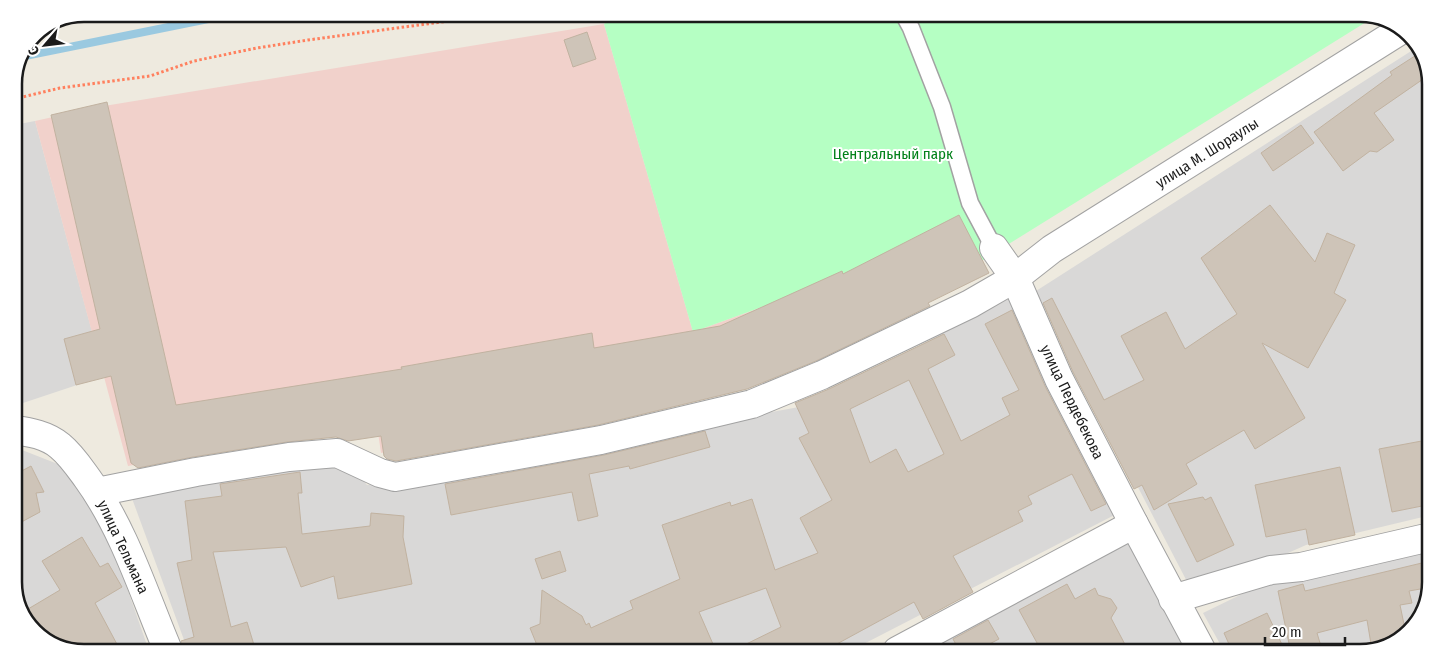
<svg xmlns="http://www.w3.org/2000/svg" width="1445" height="667" font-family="'Fira Sans Condensed',sans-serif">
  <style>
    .residential { fill: #d9d8d7 }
    .commercial { fill: #f1d1cb }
    .park { fill: #b5ffc3 }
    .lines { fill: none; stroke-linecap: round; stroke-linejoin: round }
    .stream { stroke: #9ac9e0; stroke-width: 8 }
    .building { fill: #cec4b8; stroke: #c1b2a0; fill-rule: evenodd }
    .service-casing { stroke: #a2a2a2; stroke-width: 19 }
    .minor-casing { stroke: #a2a2a2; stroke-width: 30 }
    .path { stroke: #ff805e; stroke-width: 3; stroke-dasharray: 2.5 2.5; stroke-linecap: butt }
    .service { stroke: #fff; stroke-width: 16 }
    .minor { stroke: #fff; stroke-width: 28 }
    .labels { text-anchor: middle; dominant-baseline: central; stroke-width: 4; stroke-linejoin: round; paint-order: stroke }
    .street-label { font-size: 15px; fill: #1b1b1b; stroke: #fff }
    .park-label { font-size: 15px; fill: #018119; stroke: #fff }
    .rim { fill: none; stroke: #1b1b1b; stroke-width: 2.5 }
  </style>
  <rect width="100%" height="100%" fill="#eeeadf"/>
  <g class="residential">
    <path d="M 1419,46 L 1431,80 L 1427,516 L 1306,545 L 1194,595 L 1036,291 Z"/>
    <path d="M 35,121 L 104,376 L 14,406 L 14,125 Z"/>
    <path d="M 1020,284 L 1132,506 L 850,651 L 187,648 L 130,493 L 342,456 L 367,485 L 832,401 Z"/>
    <path d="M 22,450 L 68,468 L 99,508 L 148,648 L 57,648 L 28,625 L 14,587 L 14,452 Z"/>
    <path d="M 1131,534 L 1196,653 L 909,651 Z"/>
    <path d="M 1426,538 L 1426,610 L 1400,641 L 1361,653 L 1225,653 L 1203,613 L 1281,575 Z"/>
  </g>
  <path class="commercial" d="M 604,24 L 693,332 L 838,280 L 725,392 L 381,453 L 376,419 L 128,466 L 35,121 L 98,107 Z"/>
  <path class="park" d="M 618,16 L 1371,19 L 983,260 L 870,333 L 837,280 L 693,332 L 604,24 Z"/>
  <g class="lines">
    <path class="stream" d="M 25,56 L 233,14"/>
  </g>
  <g class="building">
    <path d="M 587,32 L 596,59 L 573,67 L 564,40 Z"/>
    <path d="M 1421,52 L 1429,75 L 1374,113 L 1394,140 L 1377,152 L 1370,151 L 1343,171 L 1314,132 L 1392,75 L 1390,72 Z"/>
    <path d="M 107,102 L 176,405 L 402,369 L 401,367 L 592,333 L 594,348 L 720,326 L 842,271 L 843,274 L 959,215 L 989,273 L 928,303 L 930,306 L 816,361 L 747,389 L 598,425 L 396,461 L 387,459 L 384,456 L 381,436 L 348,441 L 336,437 L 287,442 L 193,457 L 138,468 L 131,463 L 111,376 L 76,385 L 64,339 L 100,329 L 51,115 Z"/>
    <path d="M 1301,125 L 1314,143 L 1273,171 L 1261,153 Z"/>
    <path d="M 1270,205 L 1315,262 L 1327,233 L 1355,245 L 1334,293 L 1346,300 L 1308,368 L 1262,343 L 1305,418 L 1255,449 L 1244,430 L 1186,464 L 1197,484 L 1154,510 L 1142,485 L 1134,489 L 1073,372 L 1043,303 L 1052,298 L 1104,400 L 1144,380 L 1121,336 L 1166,312 L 1185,349 L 1237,314 L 1201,258 Z"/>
    <path d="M 1012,310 L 1045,386 L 1106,504 L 1091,511 L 1072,474 L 1028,496 L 1032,504 L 1018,511 L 1023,521 L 953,556 L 973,592 L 923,619 L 914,602 L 824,651 L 732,651 L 781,627 L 766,588 L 699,612 L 716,651 L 539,650 L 530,628 L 540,624 L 542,590 L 582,616 L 586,625 L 589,623 L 591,628 L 633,609 L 630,601 L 680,579 L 662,525 L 730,502 L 731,506 L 752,499 L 775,570 L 818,553 L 800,518 L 832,500 L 799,438 L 809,433 L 795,403 L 829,389 L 944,334 L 955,355 L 928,369 L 961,441 L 1010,415 L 1002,398 L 1019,390 L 985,324 ZM 909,380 L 944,454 L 908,472 L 896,449 L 870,463 L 850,409 Z"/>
    <path d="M 705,431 L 710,447 L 630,469 L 629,466 L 589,474 L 598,516 L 578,521 L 572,492 L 451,515 L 445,484 L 604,455 Z"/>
    <path d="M 1427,440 L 1427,505 L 1392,512 L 1379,449 Z"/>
    <path d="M 31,466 L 44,492 L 36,493 L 40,512 L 14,526 L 14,475 Z"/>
    <path d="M 1340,467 L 1355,535 L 1309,545 L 1306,529 L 1266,537 L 1255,485 Z"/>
    <path d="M 300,472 L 302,493 L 298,493 L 302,534 L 370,526 L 371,513 L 404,516 L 403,537 L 412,584 L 338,599 L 334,576 L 301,587 L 286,547 L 213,552 L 231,627 L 247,622 L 254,645 L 243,649 L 182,648 L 181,641 L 194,637 L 177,563 L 192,560 L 185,501 L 222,496 L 220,484 Z"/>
    <path d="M 1203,497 L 1205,500 L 1211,497 L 1234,545 L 1197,562 L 1168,504 Z"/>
    <path d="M 82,537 L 100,567 L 108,563 L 122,587 L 95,603 L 119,648 L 57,648 L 28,625 L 23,612 L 60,590 L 42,561 Z"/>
    <path d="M 560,551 L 566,571 L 542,579 L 535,559 Z"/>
    <path d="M 1426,562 L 1426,588 L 1409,591 L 1412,603 L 1400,605 L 1406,634 L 1400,641 L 1372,650 L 1367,620 L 1317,633 L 1323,653 L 1291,653 L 1278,591 L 1303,584 L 1305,591 Z"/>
    <path d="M 1067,584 L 1075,599 L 1095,588 L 1098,595 L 1111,599 L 1117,608 L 1111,618 L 1129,652 L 1042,652 L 1019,610 Z"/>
    <path d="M 1267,613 L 1286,653 L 1233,653 L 1224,633 Z"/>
    <path d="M 988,620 L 999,639 L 974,652 L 960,652 L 953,639 Z"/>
  </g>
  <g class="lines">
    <defs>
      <path id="service" d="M 905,17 L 911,28 L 942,107 L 970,203 L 994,248"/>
      <g id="minor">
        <path d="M 994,248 L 1015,278 L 1059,379 L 1134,524 L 1203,653"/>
        <path d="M 14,430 C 30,432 47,435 60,446 C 71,455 79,467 87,478 C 124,529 143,591 167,648"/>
        <path d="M 97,492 L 196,472 L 289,457 L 337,453 L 380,473 L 395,477 L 601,440 L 752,404 L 822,375 L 970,304 L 1015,278 L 1052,249 L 1401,30"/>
        <path d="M 1173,599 L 1271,570 L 1301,567 L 1426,538"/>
        <path d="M 897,651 L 1134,524"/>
      </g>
    </defs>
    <use href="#service" class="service-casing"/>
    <use href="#minor" class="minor-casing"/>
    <path class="path" d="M 14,99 L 60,88 L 150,76 L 194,61 L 257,48 L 308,40 L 493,15"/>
    <use href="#service" class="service"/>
    <use href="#minor" class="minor"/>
  </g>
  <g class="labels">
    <g class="street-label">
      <text transform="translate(1207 153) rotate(-32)">улица М. Шораулы</text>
      <text transform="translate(1072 402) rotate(64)">улица Пердебекова</text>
      <text transform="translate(123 547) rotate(65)">улица Тельмана</text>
    </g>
    <g class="park-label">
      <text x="893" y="154">Центральный парк</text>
    </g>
  </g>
  <path d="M0 0H1445V667H0ZM84 22H1360A62 62 0 0 1 1422 84V582A62 62 0 0 1 1360 644H84A62 62 0 0 1 22 582V84A62 62 0 0 1 84 22Z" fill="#fff" fill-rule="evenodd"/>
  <path class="rim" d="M84 22H1360A62 62 0 0 1 1422 84V582A62 62 0 0 1 1360 644H84A62 62 0 0 1 22 582V84A62 62 0 0 1 84 22Z"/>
  <g transform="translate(45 45) rotate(242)" stroke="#ffffff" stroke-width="4" paint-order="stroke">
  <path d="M0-4L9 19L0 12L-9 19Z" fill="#1b1b1b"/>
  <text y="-8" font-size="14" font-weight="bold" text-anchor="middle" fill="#1b1b1b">С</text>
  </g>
  <path d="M1265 637v8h80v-8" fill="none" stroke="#1b1b1b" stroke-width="2.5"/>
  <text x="1272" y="637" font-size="15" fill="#1b1b1b" stroke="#ffffff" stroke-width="4" paint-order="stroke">20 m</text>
</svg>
